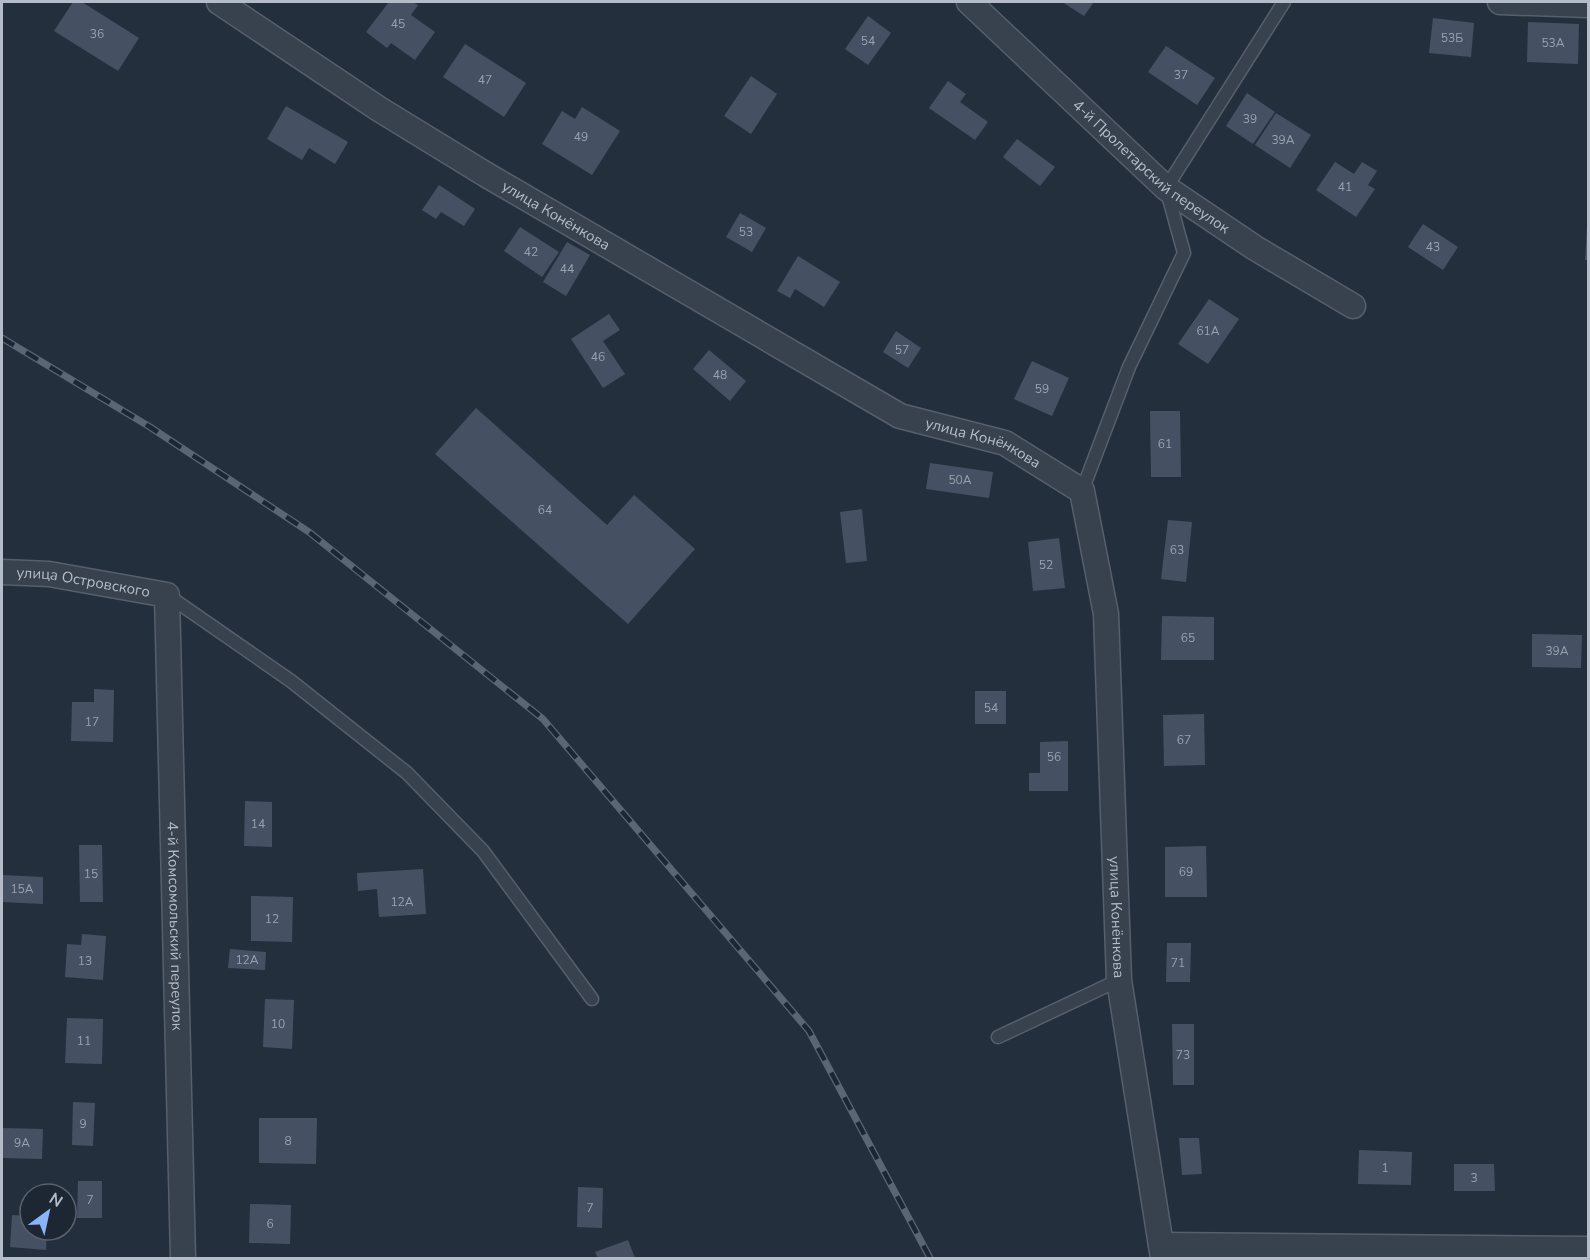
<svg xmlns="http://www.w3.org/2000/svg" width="1590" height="1260" font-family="'Nunito Sans',sans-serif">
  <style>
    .building { fill: #455162 }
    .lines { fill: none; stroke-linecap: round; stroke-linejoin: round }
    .service-casing { stroke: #565f6c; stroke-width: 15 }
    .minor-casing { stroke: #565f6c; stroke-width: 27 }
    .service { stroke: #38414e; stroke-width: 12 }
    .minor { stroke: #38414e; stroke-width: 24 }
    .rail-casing { stroke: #5a6575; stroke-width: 7 }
    .rail { stroke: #1d2633; stroke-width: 4.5; stroke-dasharray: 14; stroke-linecap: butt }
    .labels { text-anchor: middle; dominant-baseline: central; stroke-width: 5; stroke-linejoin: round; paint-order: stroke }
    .number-label { font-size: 12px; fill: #98a1af }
    .street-label { font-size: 15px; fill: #b4bcc9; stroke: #1d2633 }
  </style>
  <rect width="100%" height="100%" fill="#242f3e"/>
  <g class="building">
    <path d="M 73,2 L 82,2 L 139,38 L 118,71 L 54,31 Z"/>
    <path d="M 389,2 L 413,2 L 418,5 L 411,15 L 435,32 L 415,60 L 391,43 L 387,48 L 366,32 Z"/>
    <path d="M 1062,2 L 1094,2 L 1084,16 Z"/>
    <path d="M 868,16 L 891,33 L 868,65 L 845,49 Z"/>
    <path d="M 1433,18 L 1474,23 L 1471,57 L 1429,53 Z"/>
    <path d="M 1528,22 L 1579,24 L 1578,64 L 1527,62 Z"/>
    <path d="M 465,44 L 526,83 L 504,117 L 443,77 Z"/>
    <path d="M 1166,46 L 1215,78 L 1197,105 L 1148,72 Z"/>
    <path d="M 751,76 L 777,94 L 751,134 L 724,116 Z"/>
    <path d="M 948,81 L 966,94 L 960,102 L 988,122 L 975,140 L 929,108 Z"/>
    <path d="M 1247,93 L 1275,112 L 1253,144 L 1226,126 Z"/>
    <path d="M 286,106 L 348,142 L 335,164 L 309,148 L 302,160 L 267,139 Z"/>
    <path d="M 582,107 L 620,131 L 592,175 L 542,144 L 562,111 L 575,119 Z"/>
    <path d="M 1276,113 L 1311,135 L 1290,168 L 1255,145 Z"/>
    <path d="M 1017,139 L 1055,167 L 1040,186 L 1003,157 Z"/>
    <path d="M 1335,162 L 1354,174 L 1362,162 L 1377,171 L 1368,185 L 1375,189 L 1356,217 L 1316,190 Z"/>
    <path d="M 439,185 L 475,209 L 464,226 L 441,212 L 436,219 L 422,210 Z"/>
    <path d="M 740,213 L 766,228 L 752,252 L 726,237 Z"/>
    <path d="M 1423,224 L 1458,247 L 1443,270 L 1408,247 Z"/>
    <path d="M 1587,226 L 1588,226 L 1588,260 L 1585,260 Z"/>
    <path d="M 520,227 L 559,252 L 542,277 L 504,251 Z"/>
    <path d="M 567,242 L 590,255 L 566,296 L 543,282 Z"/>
    <path d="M 798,256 L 840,282 L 824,307 L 795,289 L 790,298 L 777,291 Z"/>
    <path d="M 1209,299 L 1239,319 L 1208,364 L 1178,344 Z"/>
    <path d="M 609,314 L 620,330 L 603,341 L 625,374 L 603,388 L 571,339 Z"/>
    <path d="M 896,331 L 921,348 L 908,368 L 883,352 Z"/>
    <path d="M 709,350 L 746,381 L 730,401 L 693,369 Z"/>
    <path d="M 1032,361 L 1069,378 L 1052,416 L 1014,399 Z"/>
    <path d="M 476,408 L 607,525 L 634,495 L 695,549 L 628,624 L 435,454 Z"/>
    <path d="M 1150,411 L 1180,411 L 1181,477 L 1151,477 Z"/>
    <path d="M 930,463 L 993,472 L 989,498 L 926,489 Z"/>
    <path d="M 862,509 L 867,561 L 846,563 L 840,512 Z"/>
    <path d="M 1168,520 L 1192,522 L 1186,582 L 1161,579 Z"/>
    <path d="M 1059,538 L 1065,588 L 1033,591 L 1028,542 Z"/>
    <path d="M 1162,616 L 1214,617 L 1214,660 L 1161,660 Z"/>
    <path d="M 1532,634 L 1582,635 L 1581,668 L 1532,667 Z"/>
    <path d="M 94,689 L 114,690 L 113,742 L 71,741 L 72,702 L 94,702 Z"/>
    <rect x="975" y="691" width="31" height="33"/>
    <path d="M 1204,714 L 1205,765 L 1164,766 L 1163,715 Z"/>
    <path d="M 1068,741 L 1068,791 L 1029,791 L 1029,773 L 1040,773 L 1040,742 Z"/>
    <path d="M 245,801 L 272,802 L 272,847 L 244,846 Z"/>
    <path d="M 79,845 L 102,845 L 103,902 L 80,902 Z"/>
    <path d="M 1206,846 L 1207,897 L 1165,897 L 1165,847 Z"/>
    <path d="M 423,869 L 426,914 L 379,917 L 377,889 L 358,891 L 357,873 Z"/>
    <path d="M 2,875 L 43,877 L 43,904 L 2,902 Z"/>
    <path d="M 251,896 L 293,897 L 292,942 L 251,941 Z"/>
    <path d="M 82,934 L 106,936 L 103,980 L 65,977 L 67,944 L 81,945 Z"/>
    <path d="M 1167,943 L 1191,943 L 1190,982 L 1166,982 Z"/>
    <path d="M 230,949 L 266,952 L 265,970 L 228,968 Z"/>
    <path d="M 265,999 L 294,1000 L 292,1049 L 263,1047 Z"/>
    <path d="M 67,1018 L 103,1019 L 102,1064 L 65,1063 Z"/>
    <path d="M 1172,1024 L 1194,1024 L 1194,1085 L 1173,1085 Z"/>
    <path d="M 73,1102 L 95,1103 L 93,1146 L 72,1145 Z"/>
    <path d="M 259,1118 L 317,1118 L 316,1164 L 259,1163 Z"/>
    <path d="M 2,1128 L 43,1129 L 42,1159 L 2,1158 Z"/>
    <path d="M 1179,1138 L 1199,1138 L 1202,1174 L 1182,1175 Z"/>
    <path d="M 1359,1150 L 1412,1152 L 1411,1185 L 1358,1184 Z"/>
    <path d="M 1454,1164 L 1494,1164 L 1495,1191 L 1454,1191 Z"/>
    <path d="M 78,1181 L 102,1181 L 102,1218 L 77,1218 Z"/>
    <path d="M 578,1187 L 603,1188 L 602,1228 L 577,1227 Z"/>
    <path d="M 250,1204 L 291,1205 L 290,1244 L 249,1243 Z"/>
    <path d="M 12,1215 L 30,1216 L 30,1230 L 47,1230 L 46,1250 L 10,1247 Z"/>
    <path d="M 628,1240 L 635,1258 L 598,1258 L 595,1252 Z"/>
  </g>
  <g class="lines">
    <defs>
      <g id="service">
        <path d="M 1082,491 L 1129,367 L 1184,253 L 1166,188 L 1284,2"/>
        <path d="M 167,595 L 291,681 L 407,773 L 483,851 L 592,999"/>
        <path d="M 998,1037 L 1119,980"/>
      </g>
      <g id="minor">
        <path id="s1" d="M 219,2 L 379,109 L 485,174 L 900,416 L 1005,443 L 1082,491 L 1106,614 L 1119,980 L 1163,1258"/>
        <path id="s2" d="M 969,2 L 1166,188 L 1255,248 L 1353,306"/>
        <path d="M 1500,2 L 1588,5"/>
        <path id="s3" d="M 2,572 L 49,574 L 167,595 L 183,1258"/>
        <path d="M 1161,1245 L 1588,1249"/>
      </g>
    </defs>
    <use href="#service" class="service-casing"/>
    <use href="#minor" class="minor-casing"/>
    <use href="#service" class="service"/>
    <use href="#minor" class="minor"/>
    <defs>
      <path id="rail" d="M 2,338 L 150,427 L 309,532 L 543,719 L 809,1031 L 930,1258"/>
    </defs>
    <use href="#rail" class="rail-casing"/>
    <use href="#rail" class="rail"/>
  </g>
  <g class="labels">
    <g class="number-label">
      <text x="398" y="24">45</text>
      <text x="97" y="34">36</text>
      <text x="1452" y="38">53Б</text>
      <text x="868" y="41">54</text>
      <text x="1553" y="43">53А</text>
      <text x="1181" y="75">37</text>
      <text x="485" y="80">47</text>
      <text x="1250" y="119">39</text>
      <text x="581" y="137">49</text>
      <text x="1283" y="140">39А</text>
      <text x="1345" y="187">41</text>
      <text x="746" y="232">53</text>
      <text x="1433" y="247">43</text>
      <text x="531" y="252">42</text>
      <text x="567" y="269">44</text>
      <text x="1208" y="331">61А</text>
      <text x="902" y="350">57</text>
      <text x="598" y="357">46</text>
      <text x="720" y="375">48</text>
      <text x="1042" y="389">59</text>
      <text x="1165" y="444">61</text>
      <text x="960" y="480">50А</text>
      <text x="545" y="510">64</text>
      <text x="1177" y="550">63</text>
      <text x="1046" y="565">52</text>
      <text x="1188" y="638">65</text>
      <text x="1557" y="651">39А</text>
      <text x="991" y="708">54</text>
      <text x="92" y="722">17</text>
      <text x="1184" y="740">67</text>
      <text x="1054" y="757">56</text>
      <text x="258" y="824">14</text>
      <text x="1186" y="872">69</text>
      <text x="91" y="874">15</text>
      <text x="22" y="889">15А</text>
      <text x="402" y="902">12А</text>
      <text x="272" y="919">12</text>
      <text x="247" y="960">12А</text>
      <text x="85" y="961">13</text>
      <text x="1178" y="963">71</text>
      <text x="278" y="1024">10</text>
      <text x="84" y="1041">11</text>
      <text x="1183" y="1055">73</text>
      <text x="83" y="1124">9</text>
      <text x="288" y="1141">8</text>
      <text x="22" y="1143">9А</text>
      <text x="1385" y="1168">1</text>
      <text x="1474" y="1178">3</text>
      <text x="90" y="1200">7</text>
      <text x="590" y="1208">7</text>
      <text x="270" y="1224">6</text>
    </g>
    <g class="street-label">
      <text stroke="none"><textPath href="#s2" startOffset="246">4-й Пролетарский переулок</textPath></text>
      <text stroke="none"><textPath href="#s1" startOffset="399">улица Конёнкова</textPath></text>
      <text stroke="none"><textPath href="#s1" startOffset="885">улица Конёнкова</textPath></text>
      <text stroke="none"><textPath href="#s3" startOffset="82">улица Островского</textPath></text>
      <text stroke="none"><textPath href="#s1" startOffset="1425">улица Конёнкова</textPath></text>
      <text stroke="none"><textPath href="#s3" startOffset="498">4-й Комсомольский переулок</textPath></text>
    </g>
  </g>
  <rect width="1590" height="1260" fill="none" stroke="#b4bcc9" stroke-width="6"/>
  <g transform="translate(48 1212) rotate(33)"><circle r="28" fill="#1d2633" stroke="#59626f" stroke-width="1.5"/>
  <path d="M0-4.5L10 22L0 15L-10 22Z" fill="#8ab4f8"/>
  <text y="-9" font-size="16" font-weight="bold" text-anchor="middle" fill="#b4bcc9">N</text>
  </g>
</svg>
